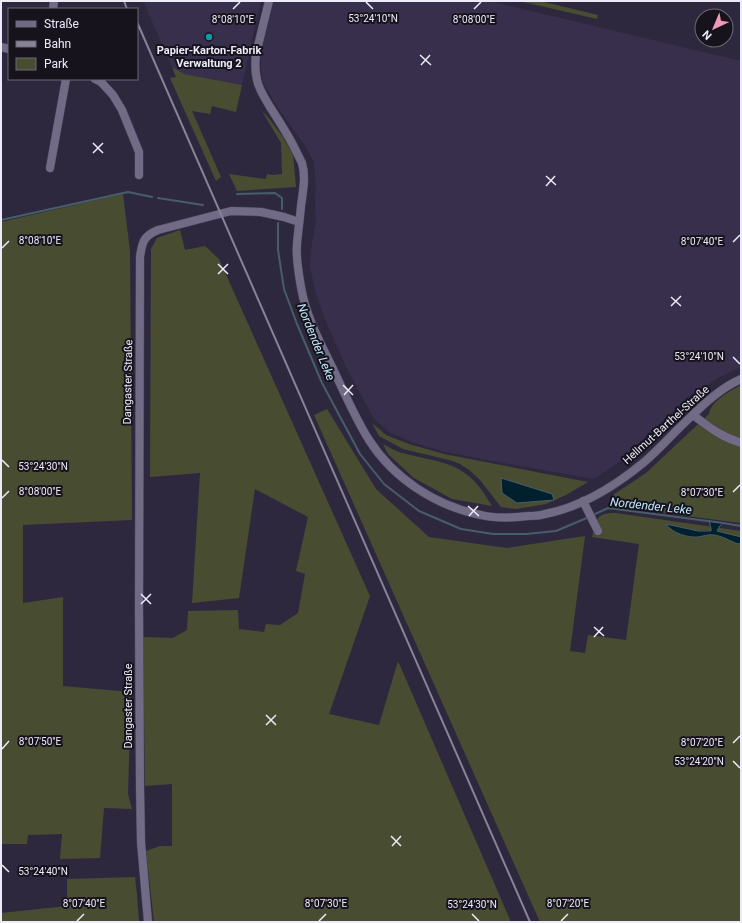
<svg xmlns="http://www.w3.org/2000/svg" width="742" height="923" font-family="Roboto,sans-serif">
  <style>
    .built { fill: #372f4c }
    .green { fill: #484d31; fill-rule: evenodd }
    .water { fill: #01202d; stroke: #485d6a }
    .lines { fill: none; stroke-linecap: round; stroke-linejoin: round }
    .stream { stroke: #485d6a; stroke-width: 2 }
    .minor-casing { stroke: #4a4558; stroke-width: 9 }
    .minor { stroke: #716b85; stroke-width: 8 }
    .rail { stroke: #888497; stroke-width: 2 }
    .ticks { fill: none; stroke: #edeaf9; stroke-width: 1.5 }
    .culture-dot { fill: #0f9aa8; stroke: #16131d; stroke-width: 1.5 }
    .labels { text-anchor: middle; dominant-baseline: central; stroke-width: 4; stroke-linejoin: round; paint-order: stroke }
    .poi-label { font-size: 11px; font-weight: bold; fill: #edeaf9; stroke: #16131d }
    .street-label { font-size: 11px; fill: #edeaf9; stroke: #16131d }
    .water-label { font-size: 12px; font-style: italic; fill: #c0e9fd; stroke: #16131d }
    .ticks-label { font-size: 10px; text-anchor: middle; fill: #edeaf9; stroke: #16131d; stroke-width: 4; stroke-linejoin: round; paint-order: stroke }
  </style>
  <rect width="100%" height="100%" fill="#2e283f"/>
  <g class="built">
    <path d="M 143,1 L 261,1 L 242,85 L 184,74 L 172,67 Z"/>
    <path d="M 274,1 L 489,1 L 741,61 L 741,367 L 720,377 L 689,396 L 619,462 L 594,479 L 498,462 L 446,452 L 411,442 L 389,432 L 374,419 L 348,371 L 326,322 L 316,294 L 310,267 L 312,243 L 316,221 L 315,200 L 316,185 L 314,162 L 304,144 L 278,108 L 262,81 L 260,56 Z"/>
  </g>
  <g class="green">
    <path d="M 519,1 L 540,1 L 598,15 L 597,19 Z"/>
    <path d="M 172,67 L 184,74 L 242,85 L 236,112 L 212,106 L 210,114 L 192,111 L 221,177 L 216,181 L 170,78 L 176,77 Z"/>
    <path d="M 262,111 L 267,116 L 283,137 L 293,155 L 295,176 L 296,187 L 237,191 L 229,174 L 266,179 L 267,174 L 272,175 L 282,174 L 281,143 Z"/>
    <path d="M 123,194 L 130,251 L 132,520 L 23,525 L 23,603 L 63,597 L 63,686 L 131,692 L 128,794 L 132,809 L 104,808 L 100,858 L 60,859 L 62,834 L 28,835 L 27,844 L 1,844 L 1,222 Z"/>
    <path d="M 180,230 L 185,250 L 205,246 L 219,259 L 370,596 L 329,714 L 379,725 L 398,661 L 511,922 L 154,922 L 146,851 L 160,846 L 172,846 L 172,784 L 145,786 L 143,637 L 173,638 L 187,630 L 188,611 L 238,610 L 239,629 L 264,632 L 266,624 L 280,625 L 298,613 L 305,574 L 296,571 L 308,517 L 255,489 L 239,598 L 192,603 L 200,473 L 150,477 L 151,249 L 157,238 Z"/>
    <path d="M 741,385 L 741,523 L 617,507 L 613,495 L 646,473 L 709,414 C 711,401 730,391 741,385 Z"/>
    <path d="M 327,409 L 376,489 L 429,537 L 507,548 L 585,536 L 570,651 L 585,653 L 588,635 L 626,640 L 639,544 L 592,537 C 597,519 595,513 616,513 L 741,531 L 741,537 L 721,532 L 705,530 L 698,531 L 667,525 C 671,533 689,538 698,537 C 704,536 708,534 714,535 C 723,536 730,541 738,544 L 741,543 L 741,922 L 540,922 L 314,415 Z"/>
    <path d="M 372,423 L 386,435 L 409,444 L 444,454 L 588,482 L 566,495 L 546,504 L 516,509 L 501,507 L 480,480 L 468,469 L 458,463 L 449,460 L 403,449 L 379,436 ZM 501,478 L 552,494 L 554,499 Z"/>
    <path d="M 383,444 C 389,447 396,452 403,453 C 426,460 450,460 470,477 C 479,485 486,496 492,506 L 452,499 L 414,478 L 388,454 Z"/>
    <path d="M 135,877 L 137,895 L 139,922 L 1,922 L 1,913 L 67,906 L 67,879 Z"/>
  </g>
  <g class="water">
    <path d="M 501,478 L 552,494 L 554,500 L 517,503 L 502,493 Z"/>
    <path d="M 709,521 L 723,523 L 719,527 L 717,531 L 741,537 L 741,543 L 738,544 C 730,541 722,536 714,535 C 708,534 704,536 698,537 C 688,538 672,533 666,524 L 698,531 L 711,531 L 711,528 Z"/>
  </g>
  <g class="lines">
    <g class="stream">
      <path d="M 237,194 L 275,193 L 282,198 L 282,209"/>
      <path d="M 158,198 L 203,205"/>
      <path d="M 1,220 L 128,192 L 152,197"/>
      <path d="M 278,223 L 278,250 L 284,289 L 297,324 L 322,383 L 360,454 L 384,484 L 419,511 L 461,529 L 493,534 L 526,534 L 556,531 L 589,517"/>
      <path d="M 593,515 L 608,508 L 723,523 L 741,526"/>
    </g>
    <defs>
      <g id="minor">
        <path d="M 269,1 L 256,54 C 255,62 255,71 257,80 C 259,90 265,98 270,107 C 279,121 289,136 296,151 C 298,155 300,159 302,163 C 306,177 303,191 301,206 C 300,219 298,231 297,244 C 296,255 299,276 301,287 C 306,317 321,344 334,371 C 345,394 355,418 369,440 C 394,479 436,506 481,515 C 496,519 512,518 528,516 C 534,516 539,516 545,514 C 581,507 615,486 643,463 C 655,453 666,441 677,430 C 697,411 716,390 741,379"/>
        <path d="M 53,9 L 54,1"/>
        <path d="M 1,47 L 9,49"/>
        <path d="M 95,79 L 101,82 L 113,95 L 122,110 L 139,152 L 139,175"/>
        <path d="M 50,168 L 66,79"/>
        <path d="M 693,415 C 710,428 720,436 741,443"/>
        <path d="M 583,501 L 598,531"/>
        <path d="M 148,922 L 141,842 L 140,787 L 139,609 L 140,257 C 142,243 143,236 158,230 L 231,211 L 261,212 L 284,217 L 299,222"/>
      </g>
    </defs>
    <use href="#minor" class="minor-casing"/>
    <use href="#minor" class="minor"/>
    <g class="rail">
      <path d="M 124,1 L 127,9"/>
      <path d="M 137,22 C 266,323 397,623 530,922"/>
    </g>
  </g>
  <path class="ticks" d="M 366,2 L 373,9M 233,9 L 240,2M 474,9 L 481,2M 420,55 L 431,65M 421,65 L 430,55M 93,143 L 103,153M 93,153 L 103,143M 546,176 L 556,185M 546,186 L 555,176M 733,242 L 740,235M 2,248 L 9,241M 218,264 L 228,274M 218,274 L 228,264M 671,297 L 681,306M 671,306 L 681,296M 733,357 L 740,364M 343,385 L 353,395M 344,395 L 353,385M 2,460 L 9,467M 733,492 L 740,485M 2,498 L 9,491M 468,506 L 479,516M 469,516 L 478,506M 141,594 L 151,604M 141,604 L 151,594M 594,627 L 604,636M 594,637 L 603,627M 266,715 L 276,725M 266,725 L 276,715M 733,743 L 740,736M 2,749 L 9,741M 733,761 L 740,768M 391,836 L 401,846M 392,846 L 401,836M 2,865 L 9,872M 472,914 L 479,921M 77,921 L 84,914M 319,921 L 326,914M 561,921 L 568,914"/>
  <circle class="culture-dot" cx="209" cy="37" r="4"/>
  <g class="labels">
    <g class="poi-label">
      <text x="209" y="50">Papier-Karton-Fabrik<tspan x="209" dy="13">Verwaltung 2</tspan></text>
    </g>
    <g class="street-label">
      <text transform="translate(128 382) rotate(-89)">Dangaster Straße</text>
      <text transform="translate(666 425) rotate(-42)">Hellmut-Barthel-Straße</text>
      <text transform="translate(128 706) rotate(-90)">Dangaster Straße</text>
    </g>
    <g class="water-label">
      <text transform="translate(316 342) rotate(68)">Nordender Leke</text>
      <text transform="translate(651 506) rotate(6)">Nordender Leke</text>
    </g>
  </g>
  <g class="ticks-label">
    <text x="373" y="22">53°24'10"N</text>
    <text x="233" y="23">8°08'10"E</text>
    <text x="474" y="23">8°08'00"E</text>
    <text x="40" y="244">8°08'10"E</text>
    <text x="702" y="245">8°07'40"E</text>
    <text x="699" y="360">53°24'10"N</text>
    <text x="43" y="470">53°24'30"N</text>
    <text x="40" y="495">8°08'00"E</text>
    <text x="702" y="496">8°07'30"E</text>
    <text x="40" y="745">8°07'50"E</text>
    <text x="702" y="746">8°07'20"E</text>
    <text x="699" y="765">53°24'20"N</text>
    <text x="43" y="875">53°24'40"N</text>
    <text x="84" y="907">8°07'40"E</text>
    <text x="326" y="907">8°07'30"E</text>
    <text x="568" y="907">8°07'20"E</text>
    <text x="472" y="908">53°24'30"N</text>
  </g>
  <rect width="742" height="923" fill="none" stroke="#edeaf9" stroke-width="4"/>
  <rect x="8" y="8" width="130" height="72" fill="#16131d" stroke="#6c6975"/>
  <rect x="16" y="21" width="20" height="6" fill="#716b85" stroke="#6c6975"/>
  <text x="44" y="28" font-size="12" fill="#edeaf9">Straße</text>
  <rect x="16" y="41" width="20" height="6" fill="#888497" stroke="#6c6975"/>
  <text x="44" y="48" font-size="12" fill="#edeaf9">Bahn</text>
  <rect x="16" y="58" width="20" height="12" fill="#484d31" stroke="#6c6975"/>
  <text x="44" y="68" font-size="12" fill="#edeaf9">Park</text>
  <g transform="translate(714 28) rotate(224)"><circle r="19" fill="#16131d" stroke="#6c6975"/>
  <path d="M0-3L7 15L0 10L-7 15Z" fill="#f09ab4"/>
  <text y="-6" font-size="11" font-weight="bold" text-anchor="middle" fill="#edeaf9">N</text>
  </g>
</svg>
